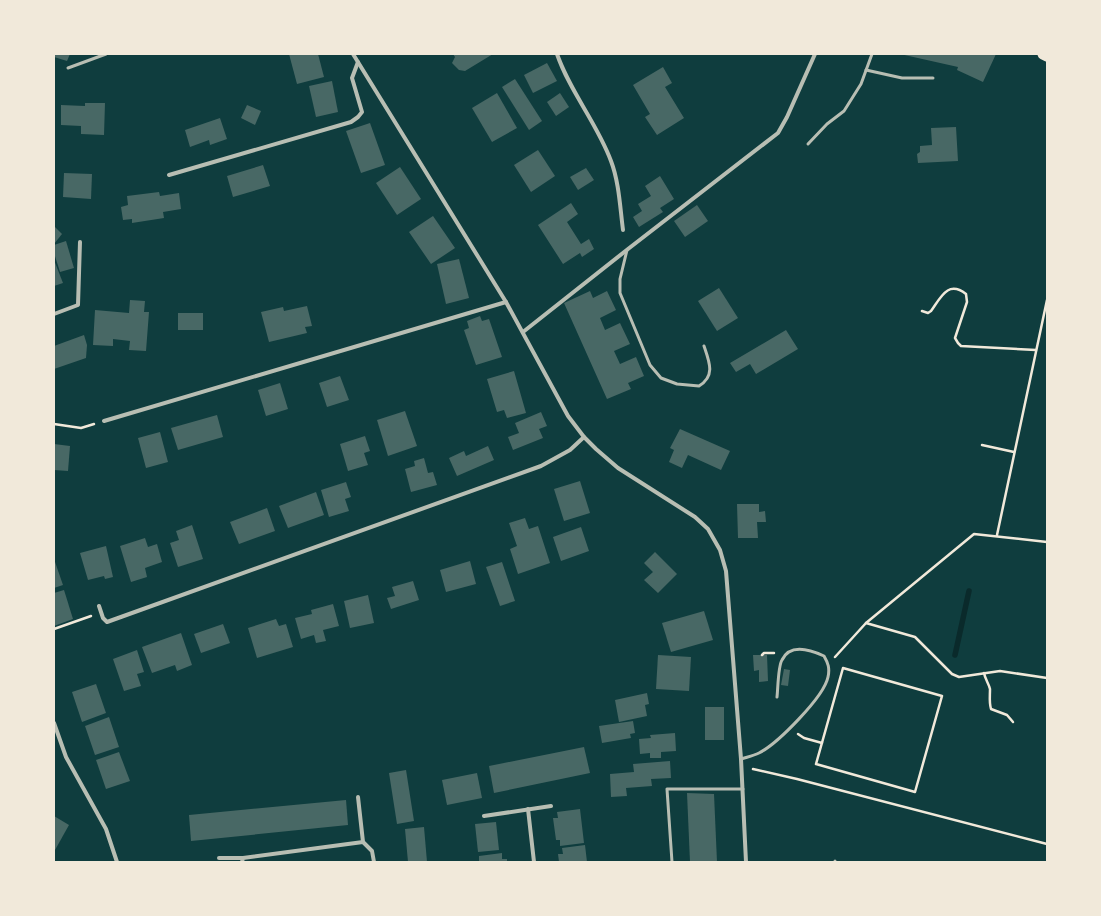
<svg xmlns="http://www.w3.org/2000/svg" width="1101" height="916" font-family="'Space Grotesk',sans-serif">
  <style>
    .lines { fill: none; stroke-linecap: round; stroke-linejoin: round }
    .stream { stroke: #0a2a2b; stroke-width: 5.5 }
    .building { fill: #486865 }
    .path { stroke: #f1e9da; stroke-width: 2.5 }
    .service { stroke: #b8beb3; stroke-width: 3 }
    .minor { stroke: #b8beb3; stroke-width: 4 }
    .trunk { stroke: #f1e9da; stroke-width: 11 }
  </style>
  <rect width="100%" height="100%" fill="#0f3d3e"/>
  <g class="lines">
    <path class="stream" d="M 955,655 L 969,591"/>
  </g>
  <g class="building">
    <path d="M 54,54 L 70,54 L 67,61 L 54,57 Z"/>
    <path d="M 289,54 L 318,54 L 324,77 L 297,84 Z"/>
    <path d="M 453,54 L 493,54 L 465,71 L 459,70 L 452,63 L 455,57 Z"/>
    <path d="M 900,54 L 996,54 L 983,82 L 957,70 L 958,67 Z"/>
    <path d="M 547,63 L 557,81 L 533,93 L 524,75 Z"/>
    <path d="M 663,67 L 672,83 L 665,87 L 684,118 L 657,135 L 645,117 L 650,114 L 633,85 Z"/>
    <path d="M 515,79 L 542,121 L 529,130 L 502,87 Z"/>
    <path d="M 332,81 L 338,112 L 316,117 L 309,86 Z"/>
    <path d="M 497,93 L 517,128 L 492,142 L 472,108 Z"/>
    <path d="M 560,93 L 569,107 L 556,116 L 547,102 Z"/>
    <path d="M 85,103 L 105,103 L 104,135 L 81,134 L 81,126 L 61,125 L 61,105 L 85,106 Z"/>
    <path d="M 247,105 L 261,111 L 255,125 L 241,118 Z"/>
    <path d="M 220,118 L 227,139 L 210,145 L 209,140 L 190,147 L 185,130 Z"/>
    <path d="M 370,123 L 385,165 L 361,173 L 346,131 Z"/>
    <path d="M 956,127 L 958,161 L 918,163 L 917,154 L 920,152 L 920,146 L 932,145 L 931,128 Z"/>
    <path d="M 538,150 L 555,176 L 531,192 L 514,165 Z"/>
    <path d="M 263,165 L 270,186 L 233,197 L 227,176 Z"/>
    <path d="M 400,167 L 421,199 L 397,215 L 376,183 Z"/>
    <path d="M 586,168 L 594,180 L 578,190 L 570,177 Z"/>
    <path d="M 64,173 L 92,174 L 91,199 L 63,197 Z"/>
    <path d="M 660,176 L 674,199 L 660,208 L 663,212 L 639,227 L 633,217 L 642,211 L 638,204 L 651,196 L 645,186 Z"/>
    <path d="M 159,192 L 160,196 L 179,193 L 181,209 L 163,212 L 164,218 L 132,223 L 132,219 L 123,220 L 121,207 L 128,205 L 127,196 Z"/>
    <path d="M 571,203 L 578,214 L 567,222 L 581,244 L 589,239 L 594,249 L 582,257 L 580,253 L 563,264 L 538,225 Z"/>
    <path d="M 697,205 L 708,221 L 685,237 L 674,221 Z"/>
    <path d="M 433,216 L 455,248 L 431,264 L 409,232 Z"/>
    <path d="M 54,226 L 62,234 L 54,244 Z"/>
    <path d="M 66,241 L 74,268 L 60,272 L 54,253 L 54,245 Z"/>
    <path d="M 459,259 L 469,298 L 446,304 L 437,264 Z"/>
    <path d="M 54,260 L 63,283 L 54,286 Z"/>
    <path d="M 719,288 L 738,318 L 717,331 L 698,301 Z"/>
    <path d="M 590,291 L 593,298 L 607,291 L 616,310 L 600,318 L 605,330 L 620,323 L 630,344 L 614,351 L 620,364 L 636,357 L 644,376 L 628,383 L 631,389 L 607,399 L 564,303 Z"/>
    <path d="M 130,300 L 145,301 L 144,312 L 149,312 L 146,351 L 129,350 L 130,341 L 113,339 L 113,346 L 93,345 L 95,310 L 129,313 Z"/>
    <path d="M 307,306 L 312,326 L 305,327 L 307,333 L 269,342 L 261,312 L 283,307 L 284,311 Z"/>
    <rect x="178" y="313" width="25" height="17"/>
    <path d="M 480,316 L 482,321 L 489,319 L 502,357 L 476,365 L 464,330 L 469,328 L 467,321 Z"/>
    <path d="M 786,330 L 798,349 L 756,374 L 750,364 L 736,372 L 730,363 Z"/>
    <path d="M 84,335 L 87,345 L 86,358 L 54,369 L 54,346 Z"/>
    <path d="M 514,371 L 526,413 L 507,418 L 504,410 L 497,412 L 487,379 Z"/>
    <path d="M 340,376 L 349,400 L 327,407 L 319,383 Z"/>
    <path d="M 280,383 L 288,409 L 266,416 L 258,390 Z"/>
    <path d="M 405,411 L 417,446 L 388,456 L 377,420 Z"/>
    <path d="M 541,412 L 547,426 L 539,429 L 543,438 L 513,450 L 508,437 L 519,433 L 515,423 Z"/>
    <path d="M 217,415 L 223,437 L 178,450 L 171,428 Z"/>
    <path d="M 680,429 L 730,451 L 721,470 L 688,455 L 682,468 L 669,462 L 674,450 L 670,448 Z"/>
    <path d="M 160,432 L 168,462 L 146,468 L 138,438 Z"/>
    <path d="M 365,436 L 370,451 L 364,453 L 368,465 L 348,471 L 340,444 Z"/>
    <path d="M 54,444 L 70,446 L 68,471 L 54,470 Z"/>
    <path d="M 488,446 L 494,460 L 457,476 L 449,458 L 464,451 L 466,456 Z"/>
    <path d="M 424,458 L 428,473 L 433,472 L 437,485 L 411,492 L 405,469 L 415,466 L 414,461 Z"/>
    <path d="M 580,481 L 590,513 L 564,521 L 554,489 Z"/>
    <path d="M 346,482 L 351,497 L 345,499 L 349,511 L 329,517 L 321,490 Z"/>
    <path d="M 316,492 L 324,515 L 288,528 L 279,506 Z"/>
    <path d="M 737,504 L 759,504 L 759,512 L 765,511 L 766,522 L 757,522 L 758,538 L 738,538 Z"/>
    <path d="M 267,508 L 275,531 L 239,544 L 230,522 Z"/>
    <path d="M 525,518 L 529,529 L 538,526 L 550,563 L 518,574 L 510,549 L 517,546 L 509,523 Z"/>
    <path d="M 192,525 L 203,559 L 178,567 L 170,543 L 179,540 L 176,531 Z"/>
    <path d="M 581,527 L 589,551 L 561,561 L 553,537 Z"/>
    <path d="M 145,538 L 148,547 L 157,544 L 162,562 L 145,568 L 147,577 L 131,582 L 120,546 Z"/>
    <path d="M 106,546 L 113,577 L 105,579 L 104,576 L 88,580 L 80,553 Z"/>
    <path d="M 655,552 L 677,574 L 658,593 L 644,580 L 653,572 L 644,563 Z"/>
    <path d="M 54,559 L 63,585 L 54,588 Z"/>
    <path d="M 470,561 L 476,584 L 446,592 L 440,570 Z"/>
    <path d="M 502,562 L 515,601 L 500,606 L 486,567 Z"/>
    <path d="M 413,581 L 419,600 L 391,609 L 387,598 L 395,596 L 392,587 Z"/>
    <path d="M 64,590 L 73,619 L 54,626 L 54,593 Z"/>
    <path d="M 368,595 L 374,623 L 350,628 L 344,601 Z"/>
    <path d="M 333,604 L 339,626 L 323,630 L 326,641 L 316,643 L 314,635 L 301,639 L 295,618 L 312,614 L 311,610 Z"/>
    <path d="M 704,611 L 713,640 L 671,652 L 662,623 Z"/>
    <path d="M 276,619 L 279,626 L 286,624 L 293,647 L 257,658 L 248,628 Z"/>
    <path d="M 223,624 L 230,643 L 201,653 L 194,634 Z"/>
    <path d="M 181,633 L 192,665 L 177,671 L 175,665 L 152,673 L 142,647 Z"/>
    <path d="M 137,650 L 144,672 L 137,674 L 141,686 L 124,691 L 113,659 Z"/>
    <path d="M 658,655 L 691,657 L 689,691 L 656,689 Z"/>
    <path d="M 753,655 L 767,655 L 768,681 L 759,682 L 759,670 L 754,671 Z"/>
    <path d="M 784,669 L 790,670 L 788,686 L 781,685 Z"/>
    <path d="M 96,684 L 106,713 L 82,722 L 72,692 Z"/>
    <path d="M 647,693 L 649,704 L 645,705 L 647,716 L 619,722 L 615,700 Z"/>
    <rect x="705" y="707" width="19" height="33"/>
    <path d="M 109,717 L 119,747 L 95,755 L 85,726 Z"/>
    <path d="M 633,721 L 635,733 L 630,734 L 631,738 L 602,743 L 599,726 Z"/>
    <path d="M 675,733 L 676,751 L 661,752 L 661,758 L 650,758 L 650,753 L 640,754 L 639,739 L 651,738 L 650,735 Z"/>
    <path d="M 584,747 L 590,773 L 494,793 L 489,766 Z"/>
    <path d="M 119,752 L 130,781 L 106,789 L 96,760 Z"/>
    <path d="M 670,761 L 671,778 L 651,779 L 652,786 L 626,788 L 627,796 L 611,797 L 610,774 L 634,772 L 633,764 Z"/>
    <path d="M 406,770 L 414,821 L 397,824 L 389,773 Z"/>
    <path d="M 477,773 L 482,798 L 447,805 L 442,780 Z"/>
    <path d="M 687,793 L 714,794 L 717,862 L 690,862 Z"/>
    <path d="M 346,800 L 348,825 L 191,841 L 189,815 Z"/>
    <path d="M 580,809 L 584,843 L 560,846 L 560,840 L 556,840 L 553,818 L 558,818 L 557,812 Z"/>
    <path d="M 54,816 L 69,825 L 55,850 L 54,850 Z"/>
    <path d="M 496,822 L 499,850 L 478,852 L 475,824 Z"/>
    <path d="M 424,827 L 427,862 L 408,862 L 405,829 Z"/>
    <path d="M 585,845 L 587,862 L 559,862 L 558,854 L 563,854 L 562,848 Z"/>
    <path d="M 502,853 L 502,859 L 507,859 L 507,862 L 479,862 L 479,856 Z"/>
  </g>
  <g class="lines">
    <g class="path">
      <path d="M 922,311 L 928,313 L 931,311 C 941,297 948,280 966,294 L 967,302 L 955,338 L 958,343 L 961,346 L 1036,350"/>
      <path d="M 54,424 L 81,428 L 94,424"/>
      <path d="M 982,445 L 1014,452"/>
      <path d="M 997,535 L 1047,300"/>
      <path d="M 866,623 L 915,637 L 952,674 L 959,677 L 1000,671 L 1047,678"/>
      <path d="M 54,629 L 91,616"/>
      <path d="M 762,655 L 764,653 L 774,653"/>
      <path d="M 835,657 L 866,623 L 974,534 L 1047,542"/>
      <path d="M 843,668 L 942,696 L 915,792 L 816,764 Z"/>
      <path d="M 984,673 C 985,679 989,684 990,689 C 990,697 989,702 991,709 L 1007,715 L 1013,722"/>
      <path d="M 798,734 L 804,738 L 822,743"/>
      <path d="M 753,769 L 797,779 L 1047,844"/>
    </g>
    <g class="service">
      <path d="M 68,68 L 106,54"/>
      <path d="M 866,70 L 902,78 L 933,78"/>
      <path d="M 808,144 L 827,124 L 844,111 L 861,84 L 872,54"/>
      <path d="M 627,250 L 620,279 L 620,293 L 650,365 L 661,378 L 677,384 L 699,386 C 716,376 709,361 704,346"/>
      <path d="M 741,759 C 747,757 753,756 759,753 C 777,744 824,697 828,677 C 830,668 828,663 824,656 C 811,650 790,643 782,660 C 778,666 778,689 777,697"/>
      <path d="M 672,862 L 667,789 L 743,789"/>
      <path d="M 835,862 L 835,861"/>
    </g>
    <g class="minor">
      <path d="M 353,54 L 506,302 L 568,416 L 584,437 L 596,449 L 618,468 L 695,517 L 708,529 L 720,550 L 726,571 L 741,759 L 746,862"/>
      <path d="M 557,54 C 570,92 597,123 611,161 C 619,182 620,207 623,230"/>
      <path d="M 169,175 L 351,122 L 358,117 L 362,112 L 352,78 L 358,62"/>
      <path d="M 54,314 L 78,305 L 80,242"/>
      <path d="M 523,332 L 628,249 L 778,133 L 787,117 L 815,54"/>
      <path d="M 104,421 L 506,302"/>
      <path d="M 99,606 L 103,618 L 107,622 L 541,466 L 570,450 L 584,437"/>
      <path d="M 54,723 L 66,757 L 106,829 L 117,862"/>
      <path d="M 358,797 L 363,842 L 372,851 L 374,862"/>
      <path d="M 528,809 L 534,862"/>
      <path d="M 484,816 L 551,806"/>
      <path d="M 219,858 L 243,858"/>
      <path d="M 242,862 L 243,858 L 363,842"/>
    </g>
    <path class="trunk" d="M 1043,54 L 1047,56"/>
  </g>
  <rect width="1101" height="916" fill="none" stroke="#f1e9da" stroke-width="110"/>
</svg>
